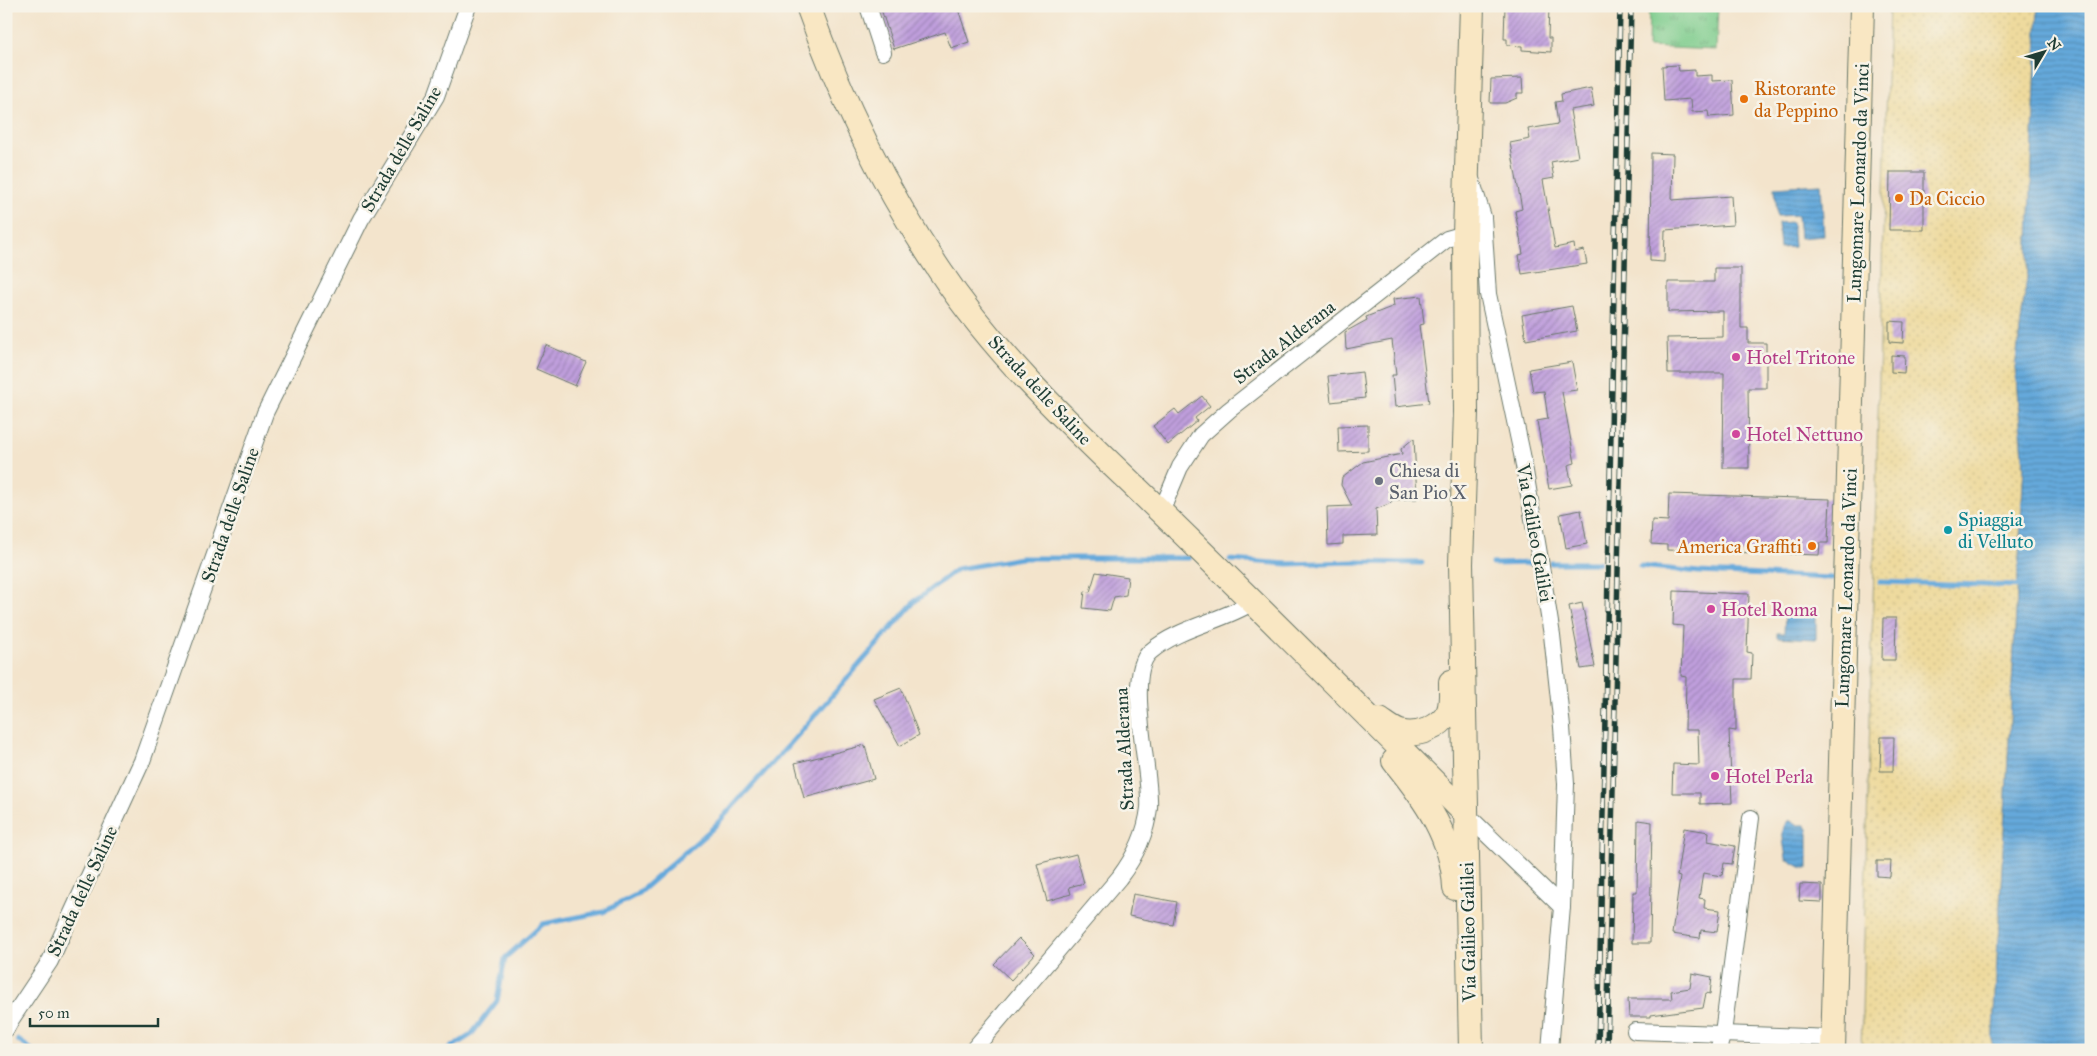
<svg xmlns="http://www.w3.org/2000/svg" width="2097" height="1056" font-family="'IM FELL Great Primer',serif">
  <style>
    .grass { fill: url(#grass-tufts); stroke: #4e8460 }
    .sand { fill: url(#sand-dots); stroke: #868c69 }
    .water { fill: url(#water-rules); stroke: #427388 }
    .lines { fill: none; stroke-linecap: round; stroke-linejoin: round }
    .stream { stroke: #65a9db; stroke-width: 5 }
    .building { fill: url(#building-hatch) }
    .street-casing { stroke: #697769; stroke-width: 18 }
    .secondary-casing { stroke: #697769; stroke-width: 26 }
    .street { stroke: #fff; stroke-width: 16 }
    .secondary { stroke: #f9e7c3; stroke-width: 24 }
    .rail-casing { stroke: #1f3d34; stroke-width: 5.5 }
    .rail { stroke: #f7f3e8; stroke-width: 4; stroke-dasharray: 11; stroke-linecap: butt }
    .food-dot { fill: #e8710a; stroke: #f7f3e8; stroke-width: 2 }
    .hotel-dot { fill: #d1479c; stroke: #f7f3e8; stroke-width: 2 }
    .worship-dot { fill: #6b7280; stroke: #f7f3e8; stroke-width: 2 }
    .culture-dot { fill: #0f9aa8; stroke: #f7f3e8; stroke-width: 2 }
    .labels { text-anchor: middle; dominant-baseline: central; stroke-width: 5; stroke-linejoin: round; paint-order: stroke }
    .food-label { font-size: 19px; fill: #c56008; stroke: #f7f3e8; text-anchor: start }
    .street-label { font-size: 19px; fill: #1f3d34; stroke: #f7f3e8 }
    .hotel-label { font-size: 19px; fill: #b23c85; stroke: #f7f3e8; text-anchor: start }
    .worship-label { font-size: 19px; fill: #5b616d; stroke: #f7f3e8; text-anchor: start }
    .culture-label { font-size: 19px; fill: #0d838f; stroke: #f7f3e8; text-anchor: start }
  </style>
  <defs>
    <pattern id="grass-tufts" width="24" height="20" patternUnits="userSpaceOnUse" patternTransform="scale(1.25)"><rect width="24" height="20" fill="#7dcc8c"/><path d="M3 7l-1-3M5 7V3M7 7l1-3M15 17l-1-3M17 17v-4M19 17l1-3" fill="none" stroke="#66a773"/></pattern>
    <pattern id="sand-dots" width="8" height="8" patternUnits="userSpaceOnUse" patternTransform="scale(1.25)"><rect width="8" height="8" fill="#eeda9e"/><path d="M2 2h.1M6 6h.1" fill="none" stroke="#ccbc89" stroke-width="1.8" stroke-linecap="round"/></pattern>
    <pattern id="water-rules" width="6" height="5" patternUnits="userSpaceOnUse" patternTransform="scale(1.25)"><rect width="6" height="5" fill="#65a9db"/><path d="M0 2.5h6" fill="none" stroke="#538bb2"/></pattern>
    <pattern id="building-hatch" width="6" height="6" patternUnits="userSpaceOnUse" patternTransform="scale(1.25)"><rect width="6" height="6" fill="#c09fdd"/><path d="M-1 1l2-2M0 6l6-6M5 7l2-2" fill="none" stroke="#9b83b4"/></pattern>
  </defs>
  <rect width="100%" height="100%" fill="#f7f3e8"/>
  <filter id="ink" filterUnits="userSpaceOnUse"><feTurbulence type="fractalNoise" baseFrequency=".02" numOctaves="2"/><feDisplacementMap in="SourceGraphic" scale="10" xChannelSelector="R" yChannelSelector="G"/><feConvolveMatrix kernelMatrix="1 2 1 2 8 2 1 2 1" color-interpolation-filters="sRGB"/></filter>
  <filter id="wash" filterUnits="userSpaceOnUse"><feTurbulence type="fractalNoise" baseFrequency=".0096" numOctaves="4" result="noise"/><feDisplacementMap in="SourceGraphic" scale="20" xChannelSelector="R" yChannelSelector="G"/><feGaussianBlur stdDeviation="1.12" result="paint"/><feColorMatrix in="noise" values="0 0 0 0 0 0 0 0 0 0 0 0 0 0 0 0 0 1.4 0 .05"/><feComposite in="paint" operator="in"/></filter>
  <g filter="url(#wash)">
    <rect width="100%" height="100%" fill="#f3e4cc"/>
    <path class="grass" d="M 1649,6 L 1718,6 L 1716,50 L 1648,47 Z"/>
    <path class="sand" d="M 1889,6 L 2038,6 L 2028,269 L 2015,368 L 2024,466 L 1992,1050 L 1861,1050 Z"/>
    <g class="water">
      <path d="M 2038,6 L 2091,6 L 2091,1050 L 1992,1050 L 2024,466 L 2015,368 L 2028,269 Z"/>
      <path d="M 1821,184 L 1824,236 L 1800,238 L 1798,215 L 1777,216 L 1775,187 Z"/>
      <path d="M 1792,222 L 1794,247 L 1780,248 L 1778,223 Z"/>
      <path d="M 1785,615 L 1816,616 L 1816,639 L 1777,637 L 1777,633 L 1784,633 Z"/>
      <path d="M 1789,820 L 1797,825 L 1805,825 L 1808,829 L 1808,868 L 1802,868 L 1786,859 C 1785,846 1778,828 1789,820 Z"/>
    </g>
    <g class="lines">
      <g class="stream">
        <path d="M 1230,560 L 1288,564 L 1355,562 L 1422,563"/>
        <path d="M 1551,563 L 1598,563"/>
        <path d="M 1492,564 L 1531,563"/>
        <path d="M 1640,566 L 1699,572 L 1832,578"/>
        <path d="M 1880,582 L 2024,586"/>
        <path d="M 18,1040 L 32,1050"/>
        <path d="M 447,1050 L 471,1035 L 497,1001 L 505,958 L 543,924 L 603,912 L 636,895 L 713,828 L 789,745 L 915,601 L 957,569 L 1021,558 L 1189,558"/>
      </g>
    </g>
    <g id="blocks">
      <g class="building">
        <path d="M 880,6 L 957,6 L 969,42 L 951,48 L 945,32 L 894,49 Z"/>
        <path d="M 1505,6 L 1549,6 L 1548,38 L 1551,38 L 1551,52 L 1522,50 L 1522,46 L 1507,45 L 1507,39 L 1504,39 Z"/>
        <path d="M 1678,65 L 1679,71 L 1695,70 L 1695,76 L 1712,75 L 1712,81 L 1732,80 L 1734,115 L 1709,117 L 1708,111 L 1692,112 L 1691,99 L 1664,101 L 1662,66 Z"/>
        <path d="M 1522,78 L 1523,93 L 1517,93 L 1517,98 L 1505,103 L 1490,103 L 1491,79 Z"/>
        <path d="M 1591,88 L 1594,106 L 1570,110 L 1578,157 L 1551,162 L 1554,178 L 1543,180 L 1555,248 L 1574,244 L 1575,252 L 1584,250 L 1587,264 L 1522,274 L 1519,255 L 1523,254 L 1515,211 L 1522,209 L 1510,143 L 1530,139 L 1528,129 L 1558,124 L 1555,102 L 1562,101 L 1561,94 Z"/>
        <path d="M 1651,153 L 1673,154 L 1672,200 L 1731,196 L 1733,225 L 1665,230 L 1664,262 L 1650,261 Z"/>
        <path d="M 1890,172 L 1924,172 L 1924,230 L 1889,230 Z"/>
        <path d="M 1714,268 L 1741,268 L 1741,328 L 1748,328 L 1748,343 L 1766,343 L 1766,388 L 1748,388 L 1749,468 L 1723,468 L 1724,373 L 1668,373 L 1667,338 L 1723,337 L 1723,311 L 1668,312 L 1668,282 L 1714,282 Z"/>
        <path d="M 1421,296 L 1424,324 L 1419,325 L 1429,403 L 1395,407 L 1392,375 L 1396,375 L 1392,340 L 1346,349 L 1345,332 L 1367,320 L 1366,317 L 1394,306 L 1393,299 Z"/>
        <path d="M 1572,306 L 1577,331 L 1526,340 L 1522,315 Z"/>
        <path d="M 1889,321 L 1904,322 L 1903,343 L 1889,342 Z"/>
        <path d="M 546,345 L 586,362 L 575,386 L 536,369 Z"/>
        <path d="M 1891,355 L 1905,356 L 1904,373 L 1891,372 Z"/>
        <path d="M 1572,362 L 1577,390 L 1562,392 L 1575,463 L 1568,465 L 1572,485 L 1549,489 L 1537,421 L 1548,419 L 1544,391 L 1533,392 L 1529,369 Z"/>
        <path d="M 1362,372 L 1365,398 L 1331,402 L 1328,376 Z"/>
        <path d="M 1202,396 L 1210,406 L 1195,418 L 1197,421 L 1168,445 L 1153,426 L 1175,409 L 1179,414 Z"/>
        <path d="M 1368,425 L 1368,451 L 1339,452 L 1338,426 Z"/>
        <path d="M 1414,438 L 1417,499 L 1393,500 L 1389,504 L 1376,509 L 1377,535 L 1343,536 L 1343,544 L 1328,545 L 1327,507 L 1352,506 L 1341,485 L 1342,478 L 1363,462 L 1402,454 L 1401,449 Z"/>
        <path d="M 1669,494 L 1830,499 L 1828,543 L 1820,543 L 1819,555 L 1667,550 L 1667,545 L 1651,544 L 1652,520 L 1668,521 Z"/>
        <path d="M 1581,510 L 1587,544 L 1566,548 L 1560,514 Z"/>
        <path d="M 1096,572 L 1128,577 L 1126,595 L 1114,597 L 1110,611 L 1083,608 L 1085,591 L 1090,592 Z"/>
        <path d="M 1674,591 L 1749,594 L 1747,652 L 1752,653 L 1751,679 L 1736,679 L 1736,731 L 1729,730 L 1732,803 L 1700,804 L 1700,793 L 1672,793 L 1673,764 L 1699,765 L 1698,730 L 1685,730 L 1686,677 L 1681,676 L 1683,626 L 1673,625 Z"/>
        <path d="M 1582,603 L 1595,667 L 1581,669 L 1569,606 Z"/>
        <path d="M 1883,618 L 1896,618 L 1895,660 L 1882,660 Z"/>
        <path d="M 901,688 L 919,735 L 900,746 L 874,699 Z"/>
        <path d="M 1881,737 L 1894,737 L 1893,771 L 1880,771 Z"/>
        <path d="M 865,745 L 874,779 L 804,798 L 795,763 Z"/>
        <path d="M 1638,820 L 1652,822 L 1650,943 L 1632,943 L 1633,892 L 1637,892 Z"/>
        <path d="M 1684,828 L 1709,832 L 1708,841 L 1735,846 L 1732,864 L 1724,863 L 1722,876 L 1703,873 L 1699,898 L 1705,899 L 1704,908 L 1720,910 L 1717,932 L 1701,930 L 1700,938 L 1672,934 L 1680,877 L 1677,876 Z"/>
        <path d="M 1076,854 L 1084,883 L 1069,887 L 1071,894 L 1047,901 L 1037,864 Z"/>
        <path d="M 1877,861 L 1891,861 L 1890,877 L 1877,876 Z"/>
        <path d="M 1800,884 L 1822,885 L 1822,902 L 1799,901 Z"/>
        <path d="M 1133,894 L 1177,902 L 1173,925 L 1129,916 Z"/>
        <path d="M 1019,938 L 1035,954 L 1011,980 L 994,964 Z"/>
        <path d="M 1692,973 L 1712,977 L 1710,994 L 1706,993 L 1703,1008 L 1651,1015 L 1651,1017 L 1629,1017 L 1628,999 L 1672,999 L 1671,991 L 1690,988 Z"/>
      </g>
    </g>
  </g>
  <g filter="url(#ink)">
    <use href="#blocks" fill-opacity="0" stroke="#697769" stroke-width="1"/>
    <g class="lines">
      <defs>
        <g id="street">
          <path d="M 868,6 L 883,52"/>
          <path d="M 1471,179 L 1483,217 L 1488,294 L 1522,454 L 1539,554 L 1552,635 L 1562,727 L 1566,784 L 1562,907 L 1550,1050"/>
          <path d="M 1161,512 L 1180,467 L 1201,435 L 1229,410 L 1447,239 L 1465,234"/>
          <path d="M 1466,814 L 1562,907"/>
          <path d="M 6,1029 L 12,1018 L 50,961 L 142,761 L 265,413 L 361,219 L 436,96 L 468,6"/>
          <path d="M 1635,1031 L 1833,1038"/>
          <path d="M 973,1050 L 1119,878 C 1135,857 1146,835 1149,808 C 1152,774 1124,675 1150,652 C 1179,627 1221,622 1253,602"/>
          <path d="M 1718,1050 L 1723,1033 L 1751,818"/>
        </g>
        <g id="secondary">
          <path d="M 808,6 C 841,99 885,189 940,271 C 1001,363 1083,436 1161,512 C 1264,612 1365,713 1466,814"/>
          <path d="M 1380,720 C 1386,724 1393,730 1400,732 C 1416,737 1440,728 1448,713 C 1452,705 1451,692 1451,682"/>
          <path d="M 1394,761 C 1425,799 1453,838 1455,888"/>
          <path d="M 1471,1050 L 1461,564 L 1466,412 L 1465,234 L 1472,6"/>
          <path d="M 1833,1050 L 1862,6"/>
        </g>
      </defs>
      <use href="#street" class="street-casing"/>
      <use href="#secondary" class="secondary-casing"/>
      <use href="#street" class="street"/>
      <use href="#secondary" class="secondary"/>
      <defs>
        <g id="rail">
          <path d="M 1598,1050 L 1620,6"/>
          <path d="M 1607,1050 L 1631,6"/>
        </g>
      </defs>
      <use href="#rail" class="rail-casing"/>
      <use href="#rail" class="rail"/>
    </g>
  </g>
  <g class="food-dot">
    <circle cx="1744" cy="99" r="5"/>
    <circle cx="1899" cy="198" r="5"/>
    <circle cx="1812" cy="546" r="5"/>
  </g>
  <g class="hotel-dot">
    <circle cx="1736" cy="357" r="5"/>
    <circle cx="1736" cy="434" r="5"/>
    <circle cx="1711" cy="609" r="5"/>
    <circle cx="1715" cy="776" r="5"/>
  </g>
  <circle class="worship-dot" cx="1379" cy="481" r="5"/>
  <circle class="culture-dot" cx="1948" cy="530" r="5"/>
  <g class="labels">
    <g class="food-label">
      <text x="1754" y="88">Ristorante<tspan x="1754" dy="22">da Peppino</tspan></text>
      <text x="1909" y="198">Da Ciccio</text>
      <text x="1802" y="546" text-anchor="end">America Graffiti</text>
    </g>
    <g class="street-label">
      <text transform="translate(401 149) rotate(-60)">Strada delle Saline</text>
      <text transform="translate(1858 183) rotate(-88)">Lungomare Leonardo da Vinci</text>
      <text transform="translate(1284 342) rotate(-38)">Strada Alderana</text>
      <text transform="translate(1040 390) rotate(47)">Strada delle Saline</text>
      <text transform="translate(230 515) rotate(-71)">Strada delle Saline</text>
      <text transform="translate(1535 533) rotate(80)">Via Galileo Galilei</text>
      <text transform="translate(1846 588) rotate(-88)">Lungomare Leonardo da Vinci</text>
      <text transform="translate(1124 749) rotate(-93)">Strada Alderana</text>
      <text transform="translate(82 891) rotate(-65)">Strada delle Saline</text>
      <text transform="translate(1468 932) rotate(-91)">Via Galileo Galilei</text>
    </g>
    <g class="hotel-label">
      <text x="1746" y="357">Hotel Tritone</text>
      <text x="1746" y="434">Hotel Nettuno</text>
      <text x="1721" y="609">Hotel Roma</text>
      <text x="1725" y="776">Hotel Perla</text>
    </g>
    <g class="worship-label">
      <text x="1389" y="470">Chiesa di<tspan x="1389" dy="22">San Pio X</tspan></text>
    </g>
    <g class="culture-label">
      <text x="1958" y="519">Spiaggia<tspan x="1958" dy="22">di Velluto</tspan></text>
    </g>
  </g>
  <rect width="2097" height="1056" fill="none" stroke="#f7f3e8" stroke-width="25"/>
  <g transform="translate(2044 52) rotate(52)" stroke="#f7f3e8" stroke-width="4" paint-order="stroke">
  <path d="M0-4L9 19L0 12L-9 19Z" fill="#1f3d34"/>
  <text y="-8" font-size="14" font-weight="bold" text-anchor="middle" fill="#1f3d34">N</text>
  </g>
  <path d="M30 1018v8h128v-8" fill="none" stroke="#1f3d34" stroke-width="2.5"/>
  <text x="38" y="1018" font-size="15" fill="#1f3d34" stroke="#f7f3e8" stroke-width="4" paint-order="stroke">50 m</text>
</svg>
